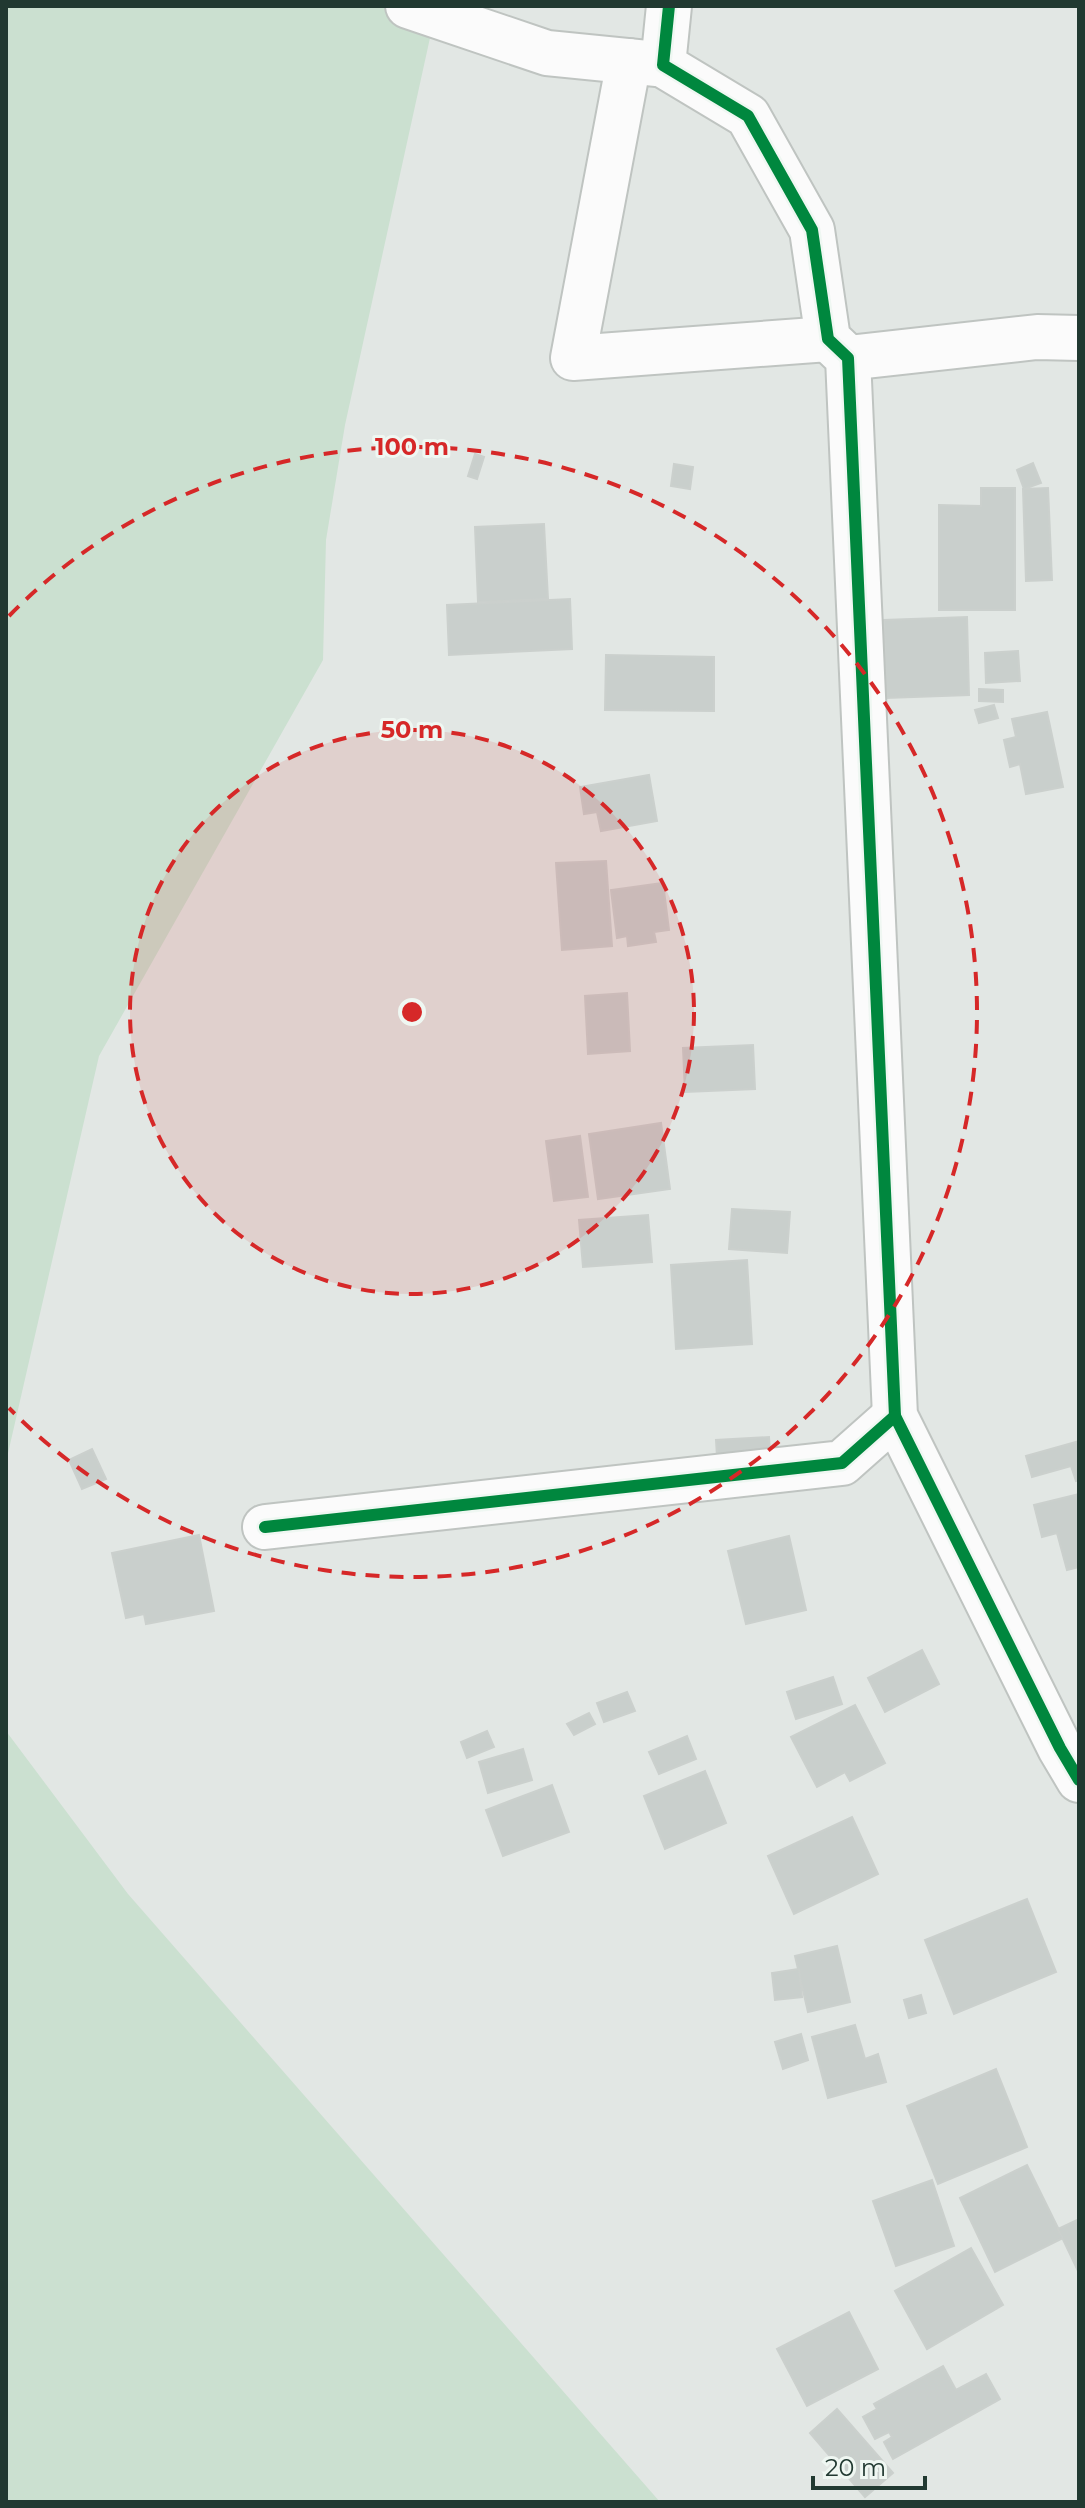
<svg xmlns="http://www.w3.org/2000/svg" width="1085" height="2508" font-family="Montserrat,sans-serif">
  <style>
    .green { fill: #cbe0d0 }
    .building { fill: #c9cfcc; stroke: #cbd0cd; stroke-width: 2 }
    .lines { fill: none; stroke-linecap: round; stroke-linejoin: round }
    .minor-casing { stroke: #bfc4c1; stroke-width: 48 }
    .minor { stroke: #fbfbfb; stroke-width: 44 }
    .cycleway-casing { stroke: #eff7f2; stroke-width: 17 }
    .cycleway { stroke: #00873e; stroke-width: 12 }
    .ring { fill: none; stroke: #d62828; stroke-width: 4; stroke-dasharray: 14 10 }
    .centre { fill: #d62828; stroke: #eff7f2; stroke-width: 4 }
    .ring-label { font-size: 24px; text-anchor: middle; font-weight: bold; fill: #d62828; stroke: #eff7f2; stroke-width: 6; stroke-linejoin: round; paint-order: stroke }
  </style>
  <rect width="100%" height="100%" fill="#e2e7e4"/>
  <g class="green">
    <path d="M 6,6 L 437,6 L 345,425 L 326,540 L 323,660 L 99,1056 L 6,1462 Z"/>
    <path d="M 6,1731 L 128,1894 L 660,2502 L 6,2502 Z"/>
  </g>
  <g class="building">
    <path d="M 475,454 L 484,457 L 477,479 L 468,476 Z"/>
    <path d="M 1033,463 L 1041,483 L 1024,489 L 1017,470 Z"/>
    <path d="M 674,464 L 693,467 L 690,489 L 671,486 Z"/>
    <path d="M 981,488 L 1015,488 L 1015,610 L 939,610 L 939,505 L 981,506 Z"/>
    <path d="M 1048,488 L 1052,580 L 1026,581 L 1023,489 Z"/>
    <path d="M 544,524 L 548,599 L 478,602 L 475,527 Z"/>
    <path d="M 570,599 L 572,649 L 449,655 L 447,605 Z"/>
    <path d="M 967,617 L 969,695 L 886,698 L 884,620 Z"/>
    <path d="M 1018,651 L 1020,681 L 986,683 L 985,653 Z"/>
    <path d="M 606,655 L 714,657 L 714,711 L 605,710 Z"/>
    <path d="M 979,689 L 1003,690 L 1003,702 L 979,701 Z"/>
    <path d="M 994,705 L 998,718 L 979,723 L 975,710 Z"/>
    <path d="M 1047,712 L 1063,787 L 1026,794 L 1020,764 L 1010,767 L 1004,740 L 1016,737 L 1012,719 Z"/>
    <path d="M 649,775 L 657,821 L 601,831 L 597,812 L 584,814 L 580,787 Z"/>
    <path d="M 606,861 L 612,946 L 562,950 L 556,863 Z"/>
    <path d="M 663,883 L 669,930 L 654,932 L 656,942 L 628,946 L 627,936 L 617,938 L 611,890 Z"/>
    <path d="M 627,993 L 630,1051 L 588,1054 L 585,996 Z"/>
    <path d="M 753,1045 L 755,1089 L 685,1092 L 683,1048 Z"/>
    <path d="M 661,1123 L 670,1189 L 598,1199 L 589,1134 Z"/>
    <path d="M 580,1136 L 588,1197 L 554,1201 L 546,1141 Z"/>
    <path d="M 732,1209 L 790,1212 L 787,1253 L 729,1249 Z"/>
    <path d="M 648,1215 L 652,1262 L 583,1267 L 579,1220 Z"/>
    <path d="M 747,1260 L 752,1344 L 676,1349 L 671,1265 Z"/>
    <path d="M 769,1437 L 772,1486 L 719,1489 L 716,1440 Z"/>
    <path d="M 1079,1441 L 1079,1480 L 1076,1481 L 1071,1466 L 1032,1477 L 1026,1456 Z"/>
    <path d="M 92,1449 L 106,1479 L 82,1489 L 69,1460 Z"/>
    <path d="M 1079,1494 L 1079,1567 L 1067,1570 L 1057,1533 L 1042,1537 L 1034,1505 Z"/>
    <path d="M 199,1535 L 214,1611 L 146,1624 L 144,1614 L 126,1618 L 112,1553 Z"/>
    <path d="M 789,1536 L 806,1610 L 746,1624 L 728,1551 Z"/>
    <path d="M 922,1650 L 939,1684 L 885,1712 L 868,1678 Z"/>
    <path d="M 833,1677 L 842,1704 L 796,1719 L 787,1692 Z"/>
    <path d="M 627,1692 L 635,1711 L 604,1722 L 597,1703 Z"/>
    <path d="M 855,1705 L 885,1763 L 850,1781 L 845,1772 L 817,1787 L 791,1737 Z"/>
    <path d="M 589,1713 L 595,1724 L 574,1735 L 567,1724 Z"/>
    <path d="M 487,1731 L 494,1747 L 467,1758 L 461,1742 Z"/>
    <path d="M 687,1736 L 696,1759 L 659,1774 L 649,1752 Z"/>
    <path d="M 523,1749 L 532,1780 L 488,1793 L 479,1762 Z"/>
    <path d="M 705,1771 L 726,1823 L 665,1849 L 644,1796 Z"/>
    <path d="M 552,1785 L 569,1832 L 503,1856 L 486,1810 Z"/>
    <path d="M 852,1817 L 878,1874 L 794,1914 L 768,1856 Z"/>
    <path d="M 1027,1899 L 1056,1972 L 954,2014 L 925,1940 Z"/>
    <path d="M 837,1946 L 850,2002 L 808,2012 L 795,1956 Z"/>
    <path d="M 799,1969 L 802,1997 L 775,2000 L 772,1973 Z"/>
    <path d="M 921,1995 L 926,2013 L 909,2018 L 904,2000 Z"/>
    <path d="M 855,2025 L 865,2059 L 878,2054 L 886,2082 L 828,2098 L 812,2037 Z"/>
    <path d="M 801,2034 L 808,2060 L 783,2069 L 775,2042 Z"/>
    <path d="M 996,2069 L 1027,2147 L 938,2184 L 907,2106 Z"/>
    <path d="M 1027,2165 L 1063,2238 L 995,2272 L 960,2198 Z"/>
    <path d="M 932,2180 L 954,2246 L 896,2266 L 873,2201 Z"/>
    <path d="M 1079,2219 L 1079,2273 L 1058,2229 Z"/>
    <path d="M 971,2248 L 1003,2305 L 927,2349 L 895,2291 Z"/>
    <path d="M 849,2312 L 878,2369 L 807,2406 L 777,2349 Z"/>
    <path d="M 943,2366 L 956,2390 L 986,2374 L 1000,2399 L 893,2459 L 884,2442 L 892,2437 L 889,2432 L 875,2439 L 863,2417 L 877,2409 L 874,2404 Z"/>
    <path d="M 837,2409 L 893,2473 L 865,2497 L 810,2433 Z"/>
  </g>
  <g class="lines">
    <defs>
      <g id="minor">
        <path d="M 408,6 L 547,53 L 657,64"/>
        <path d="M 669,6 L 663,65 L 748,116 L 812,230 L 828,339 L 848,358 L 895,1416 L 1060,1748 L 1079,1780"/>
        <path d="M 629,61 L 573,358 L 828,339"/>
        <path d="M 848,358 L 1037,337 L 1079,338"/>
        <path d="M 265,1527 L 842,1463 L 895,1416"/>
      </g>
    </defs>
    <use href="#minor" class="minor-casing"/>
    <use href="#minor" class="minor"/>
    <defs>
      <g id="cycleway">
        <path d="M 669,6 L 663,65 L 748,116 L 812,230 L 828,339 L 848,358 L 895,1416 L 1060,1748 L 1079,1780"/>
        <path d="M 265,1527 L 842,1463 L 895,1416"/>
      </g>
    </defs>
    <use href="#cycleway" class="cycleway-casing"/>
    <use href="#cycleway" class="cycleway"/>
  </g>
  <circle cx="412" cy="1012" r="282" fill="#d62828" fill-opacity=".12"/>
  <g class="ring">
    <circle cx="412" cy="1012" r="282"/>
    <path d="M9 616A565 565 0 1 1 9 1408"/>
  </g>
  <circle cx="412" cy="1012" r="12" class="centre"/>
  <g class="ring-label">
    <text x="412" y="455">100 m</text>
    <text x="412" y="738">50 m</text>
  </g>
  <rect width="1085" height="2508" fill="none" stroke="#213931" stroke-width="16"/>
  <path d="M813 2476v12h112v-12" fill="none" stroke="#213931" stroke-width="4"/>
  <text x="825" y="2476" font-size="24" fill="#213931" stroke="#eff7f2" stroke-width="6" paint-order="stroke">20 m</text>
</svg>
